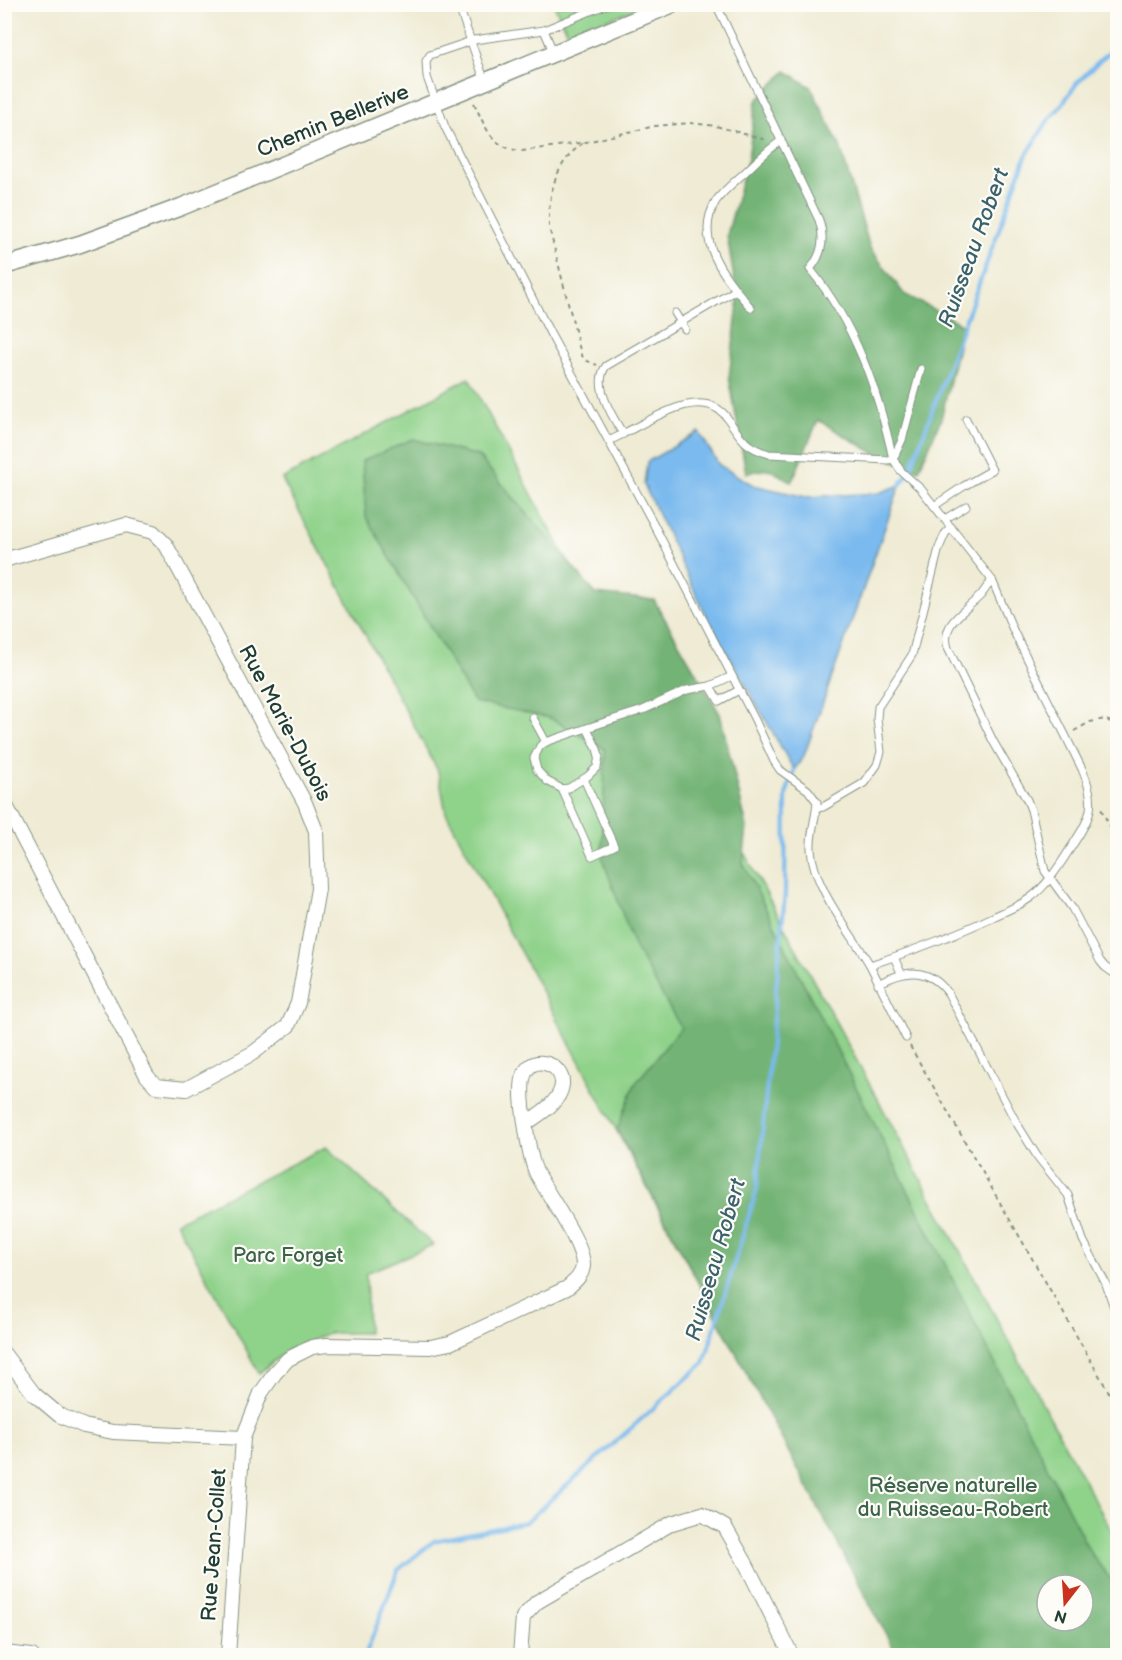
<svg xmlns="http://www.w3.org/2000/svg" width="1122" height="1660" font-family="'Balsamiq Sans',sans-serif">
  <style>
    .green { fill: #8fd28a; stroke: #57885f; stroke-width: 1.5; fill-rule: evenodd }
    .forest { fill: #73b476; stroke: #497855; stroke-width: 1.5; fill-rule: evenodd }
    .water { fill: #7abaee; stroke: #4c7c91; stroke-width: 1.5 }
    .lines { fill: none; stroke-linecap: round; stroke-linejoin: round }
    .stream { stroke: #7abaee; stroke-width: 4 }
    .service-casing { stroke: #879484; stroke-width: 9 }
    .minor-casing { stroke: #879484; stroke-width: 16 }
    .tertiary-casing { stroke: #879484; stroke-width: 19 }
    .path { stroke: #879484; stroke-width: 2; stroke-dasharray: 4.5 4.5; stroke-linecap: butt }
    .service { stroke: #fff; stroke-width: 7 }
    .minor { stroke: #fff; stroke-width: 14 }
    .tertiary { stroke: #fff; stroke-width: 16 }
    .labels { text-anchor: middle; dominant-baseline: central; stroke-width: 4.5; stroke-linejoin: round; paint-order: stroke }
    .street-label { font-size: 21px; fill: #1f3d34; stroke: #fdfcf7 }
    .park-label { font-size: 21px; fill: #3b624a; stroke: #fdfcf7 }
    .water-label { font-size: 22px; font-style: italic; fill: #3a626c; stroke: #fdfcf7 }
  </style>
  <rect width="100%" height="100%" fill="#fdfcf7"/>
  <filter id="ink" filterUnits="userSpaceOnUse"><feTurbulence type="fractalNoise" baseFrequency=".0167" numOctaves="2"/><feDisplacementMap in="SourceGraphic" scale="12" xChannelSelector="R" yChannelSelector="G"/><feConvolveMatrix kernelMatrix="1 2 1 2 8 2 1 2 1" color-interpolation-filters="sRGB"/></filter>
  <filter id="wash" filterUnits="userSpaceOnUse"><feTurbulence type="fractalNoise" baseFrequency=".008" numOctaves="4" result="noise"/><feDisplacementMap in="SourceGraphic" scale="24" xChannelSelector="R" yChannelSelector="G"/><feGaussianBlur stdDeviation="1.35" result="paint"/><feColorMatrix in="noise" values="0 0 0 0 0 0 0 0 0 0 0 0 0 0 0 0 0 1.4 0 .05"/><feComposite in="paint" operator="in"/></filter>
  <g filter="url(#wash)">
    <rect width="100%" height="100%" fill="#efebd4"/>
    <g class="green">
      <path d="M 554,5 L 644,5 L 569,35 Z"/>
      <path d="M 469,378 L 681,771 L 696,764 L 1117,1541 L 1117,1655 L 898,1655 L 446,813 L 438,771 L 282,479 ZM 1047,1585 L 1083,1585 L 1083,1621 L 1047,1621 Z"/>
      <path d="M 326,1147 L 433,1245 L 366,1273 L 368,1333 L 328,1333 L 287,1351 L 259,1373 L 176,1222 Z"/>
    </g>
    <g class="forest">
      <path d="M 786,71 L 811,87 L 840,146 L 870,248 L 904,294 L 963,325 L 941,419 L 919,470 L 879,456 L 818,420 L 792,482 L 769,469 L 746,473 L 729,377 L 738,304 L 727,235 L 748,158 L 756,101 Z"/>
      <path d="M 413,439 L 478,456 L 596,594 L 654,600 L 720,714 L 747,827 L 743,863 L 1091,1554 L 1117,1587 L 1117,1655 L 897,1655 L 617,1130 L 635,1084 L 681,1028 L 634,946 L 602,857 L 605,749 L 550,718 L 474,702 L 366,517 L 362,461 ZM 1047,1585 L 1083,1585 L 1083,1621 L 1047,1621 Z"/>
    </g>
    <path class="water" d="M 699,432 L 719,465 L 753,485 L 806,497 L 879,493 L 900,485 L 804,756 L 794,770 L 708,619 L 644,485 L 647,462 Z"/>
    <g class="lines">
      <g class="stream">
        <path d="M 900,485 L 910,471 L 1026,156 L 1047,122 L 1061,106 L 1077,83 L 1101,59 L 1118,45"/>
        <path d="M 365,1656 L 398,1570 L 434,1541 L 526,1522 L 704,1363 L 757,1189 L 785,894 L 786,795 L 794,770"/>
      </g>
    </g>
  </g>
  <g filter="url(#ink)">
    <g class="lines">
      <defs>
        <g id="service">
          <path d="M 458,4 L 485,82"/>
          <path d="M 608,4 L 544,30 L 474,40 L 430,55 L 426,61 L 427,77 L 445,127 L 551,335 L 652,521 L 755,720 L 774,761 L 780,770 L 808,790 L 817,802 C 816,818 810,833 811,849 C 813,888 851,932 870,965 C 912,951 953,936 993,917 C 1006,911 1019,906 1030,898 C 1047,886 1059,866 1070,849 C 1091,817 1098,805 1082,769 L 1014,632 L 992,580 L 921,489 L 901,471 L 893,459 C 878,390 855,324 810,269 C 823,254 825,238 819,220 L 716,4"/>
          <path d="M 544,30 L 554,54"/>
          <path d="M 751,308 C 727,279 692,241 716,201 C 723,191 733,183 742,175 C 755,163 767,150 781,141"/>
          <path d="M 675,313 L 685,329"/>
          <path d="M 623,434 C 651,420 703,383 728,419 C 741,438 745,447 769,454 L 888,460 L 893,459 L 902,440 L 921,369"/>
          <path d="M 609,441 L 623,434 C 612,416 592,385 606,366 L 736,290"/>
          <path d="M 934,506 L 964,486 L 992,470 L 966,419"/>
          <path d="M 945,519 L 966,506"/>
          <path d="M 992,580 C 988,585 985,590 981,595 C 966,611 940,623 948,648 L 993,741 L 1027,800 L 1031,810 L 1045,871 L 1072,908 L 1100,961 L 1105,967 L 1118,976"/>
          <path d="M 710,686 L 719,701 L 739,690"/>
          <path d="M 533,718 L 546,742"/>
          <path d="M 587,728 L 597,749 L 599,756 L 597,767 L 588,776 L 569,788 L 562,789 L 547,781 L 537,770 L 534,758 L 540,746 L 546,742 L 587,728 L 602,723 L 643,710 L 687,690 L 710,686 L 732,676"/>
          <path d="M 562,789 L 592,856 L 614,846 L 584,779"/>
          <path d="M 817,808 L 823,807 L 864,783 L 877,765 L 881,752 L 877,719 L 878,707 L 912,655 L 939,548 L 945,534 L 951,527"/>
          <path d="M 894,957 L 901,973"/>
          <path d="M 870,965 L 906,1038"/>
          <path d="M 878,984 C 904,970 928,966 948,993 L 1016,1122 L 1037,1156 L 1068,1195 L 1083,1240 L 1106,1284 L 1118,1319"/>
        </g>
        <g id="minor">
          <path d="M 4,560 L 126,525 L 153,532 L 166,545 L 305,803 L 316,831 L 318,889 L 298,1003 L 288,1026 L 253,1053 L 186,1089 L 156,1086 L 147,1076 L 4,802"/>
          <path d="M 4,1354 L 34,1394 L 59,1415 L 84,1426 L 113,1432 L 243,1438"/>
          <path d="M 4,1653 L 32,1656"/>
          <path d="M 228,1656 L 243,1438 L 261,1393 L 275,1373 L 288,1359 L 312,1347 L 327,1345 L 430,1347 L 450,1343 L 567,1288 C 574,1282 582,1276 583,1266 C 584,1244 547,1194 536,1172 C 531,1161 529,1148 527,1136 C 525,1121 518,1087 525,1073 C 534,1053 564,1065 562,1085 C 560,1103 538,1115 525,1124"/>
          <path d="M 520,1656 L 523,1617 L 537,1602 L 672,1523 L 702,1514 L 725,1527 L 745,1562 L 792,1656"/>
        </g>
        <path id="tertiary" d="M 4,266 L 80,244 L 181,207 L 673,4"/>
      </defs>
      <use href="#service" class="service-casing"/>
      <use href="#minor" class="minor-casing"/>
      <use href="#tertiary" class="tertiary-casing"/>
      <g class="path">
        <path d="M 474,103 C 486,128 491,148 522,151 L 586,142 L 655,126 L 690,123 L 716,126 L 766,140"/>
        <path d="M 306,132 L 310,138"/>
        <path d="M 583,143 C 555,163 548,194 549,227 L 581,354 L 585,360 L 597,365"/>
        <path d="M 1074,731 L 1090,722 L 1105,719 L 1118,726"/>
        <path d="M 1101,809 L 1118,842"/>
        <path d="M 910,1046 L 1118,1408"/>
      </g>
      <use href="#service" class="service"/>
      <use href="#minor" class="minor"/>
      <use href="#tertiary" class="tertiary"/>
    </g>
  </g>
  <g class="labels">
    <g class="street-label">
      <text transform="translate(333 121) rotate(-22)">Chemin Bellerive</text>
      <text transform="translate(285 723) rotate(62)">Rue Marie-Dubois</text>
      <text transform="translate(214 1545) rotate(-86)">Rue Jean-Collet</text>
    </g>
    <g class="park-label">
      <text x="288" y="1255">Parc Forget</text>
      <text x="953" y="1485">Réserve naturelle<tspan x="953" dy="24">du Ruisseau-Robert</tspan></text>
    </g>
    <g class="water-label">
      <text transform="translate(974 248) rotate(-70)">Ruisseau Robert</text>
      <text transform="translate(716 1260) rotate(-74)">Ruisseau Robert</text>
    </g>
  </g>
  <rect width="1122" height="1660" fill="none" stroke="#fdfcf7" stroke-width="24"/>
  <g transform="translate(1065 1603) rotate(197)"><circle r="28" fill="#fdfcf7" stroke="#a4b0a9" stroke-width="1.5"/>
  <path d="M0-4.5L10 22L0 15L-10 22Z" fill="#c8321e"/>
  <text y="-9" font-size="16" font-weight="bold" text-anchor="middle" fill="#1f3d34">N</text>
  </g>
</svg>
